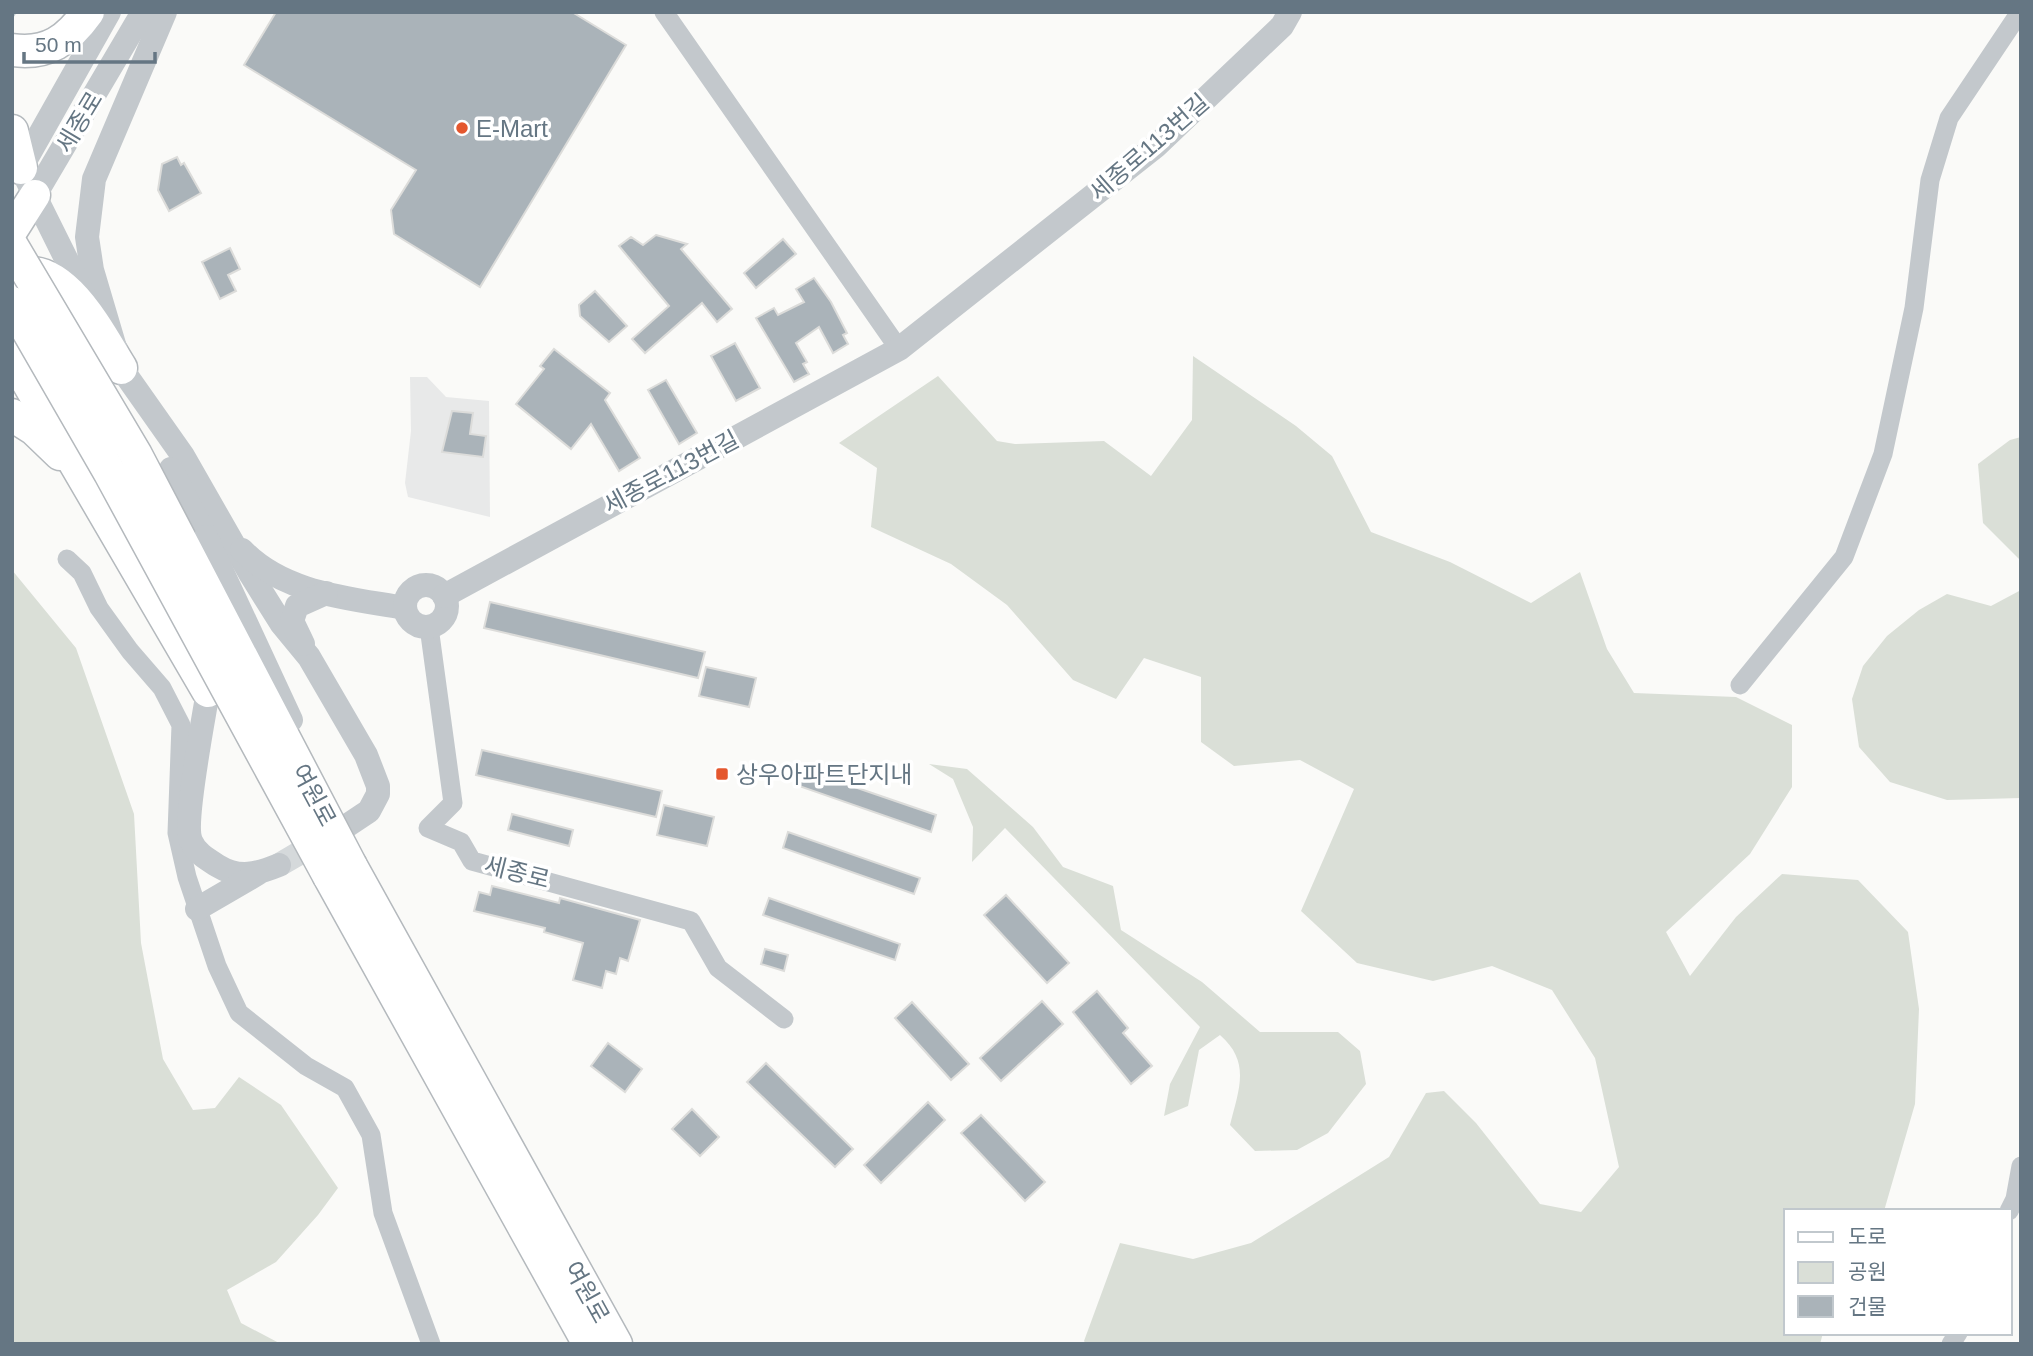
<svg xmlns="http://www.w3.org/2000/svg" width="2033" height="1356" font-family="Helvetica,'Noto Sans KR',sans-serif">
  <style>
    .built { fill: #e8e9e9 }
    .green { fill: #dadfd7 }
    .lines { fill: none; stroke-linecap: round; stroke-linejoin: round }
    .stream { stroke: #bbc7cb; stroke-width: 5 }
    .building { fill: #aab3b9; stroke: #dcdcda; stroke-width: 2 }
    .tertiary-tunnel { stroke: #d5d9db; stroke-width: 24; stroke-dasharray: 24 12; stroke-linecap: butt }
    .primary-casing { stroke: #b5babe; stroke-width: 33 }
    .trunk-casing { stroke: #b4b9bd; stroke-width: 35 }
    .minor { stroke: #c3c8cc; stroke-width: 19 }
    .tertiary { stroke: #c3c8cc; stroke-width: 24 }
    .primary { stroke: #fff; stroke-width: 30 }
    .trunk { stroke: #fff; stroke-width: 32 }
    .trunk-bridge-casing { stroke: #b4b9bd; stroke-width: 35; stroke-linecap: butt }
    .tertiary-bridge { stroke: #c3c8cc; stroke-width: 24 }
    .trunk-bridge { stroke: #fff; stroke-width: 32 }
    .poi-dot { fill: #e4572e; stroke: #fff; stroke-width: 2.5 }
    .labels { text-anchor: middle; dominant-baseline: central; stroke-width: 7; stroke-linejoin: round; paint-order: stroke }
    .street-label { font-size: 24px; fill: #657683; stroke: #fff }
    .poi-label { font-size: 24px; fill: #657683; stroke: #fff; text-anchor: start }
  </style>
  <rect width="100%" height="100%" fill="#fafaf8"/>
  <path class="built" d="M 410,377 L 427,377 L 446,397 L 489,401 L 490,517 L 408,497 L 405,483 L 411,431 Z"/>
  <g class="green">
    <path d="M 1193,356 L 1296,426 L 1332,456 L 1371,532 L 1450,562 L 1531,603 L 1580,572 L 1607,649 L 1634,693 L 1736,697 L 1792,725 L 1792,787 L 1750,854 L 1666,932 L 1690,976 L 1736,917 L 1782,874 L 1858,880 L 1908,932 L 1919,1009 L 1915,1104 L 1884,1211 L 1786,1211 L 1786,1333 L 1823,1333 L 1820,1344 L 1086,1344 L 1084,1341 L 1120,1243 L 1193,1259 L 1251,1243 L 1389,1157 L 1426,1093 L 1444,1091 L 1476,1123 L 1540,1204 L 1581,1212 L 1619,1167 L 1595,1058 L 1552,990 L 1492,966 L 1433,981 L 1357,963 L 1301,911 L 1354,789 L 1300,760 L 1234,766 L 1201,742 L 1201,677 L 1144,658 L 1116,699 L 1073,680 L 1007,605 L 951,564 L 871,527 L 877,468 L 839,443 L 938,376 L 997,441 L 1015,444 L 1104,441 L 1151,476 L 1192,420 Z"/>
    <path d="M 2021,437 L 2021,561 L 1983,523 L 1978,464 L 2010,440 Z"/>
    <path d="M 12,570 L 76,648 L 134,814 L 141,943 L 163,1059 L 193,1110 L 215,1108 L 239,1077 L 281,1105 L 338,1188 L 318,1215 L 276,1262 L 227,1290 L 241,1323 L 281,1344 L 12,1344 Z"/>
    <path d="M 2021,590 L 2021,798 L 1947,800 L 1890,782 L 1859,747 L 1852,699 L 1863,666 L 1887,636 L 1919,610 L 1947,594 L 1991,606 Z"/>
    <path d="M 929,764 L 967,769 L 1033,827 L 1063,867 L 1113,886 L 1121,930 L 1202,982 L 1260,1032 L 1338,1032 L 1360,1051 L 1366,1084 L 1328,1133 L 1297,1150 L 1255,1151 L 1230,1125 C 1239,1089 1251,1062 1220,1035 L 1199,1050 L 1188,1106 L 1164,1116 L 1170,1084 L 1200,1027 L 1005,828 L 972,862 L 973,827 L 953,779 Z"/>
  </g>
  <g class="lines">
    <path class="stream" d="M 12,15 L 14,12"/>
  </g>
  <g class="building">
    <path d="M 276,12 L 572,12 L 626,45 L 480,287 L 394,234 L 391,210 L 416,170 L 244,65 Z"/>
    <path d="M 177,157 L 181,165 L 184,163 L 201,193 L 169,211 L 158,190 L 162,164 Z"/>
    <path d="M 656,235 L 687,244 L 681,249 L 732,309 L 717,322 L 702,303 L 645,353 L 632,339 L 669,306 L 619,246 L 631,237 L 643,245 Z"/>
    <path d="M 783,239 L 796,254 L 756,288 L 744,273 Z"/>
    <path d="M 230,248 L 240,269 L 228,275 L 236,291 L 220,299 L 202,262 Z"/>
    <path d="M 814,278 L 831,302 L 847,333 L 843,335 L 848,344 L 833,353 L 819,327 L 796,343 L 807,362 L 803,364 L 809,374 L 794,382 L 756,318 L 774,308 L 778,315 L 804,302 L 796,289 Z"/>
    <path d="M 595,291 L 627,326 L 609,342 L 580,316 L 579,305 Z"/>
    <path d="M 735,343 L 760,388 L 736,401 L 711,356 Z"/>
    <path d="M 554,349 L 610,393 L 605,400 L 640,458 L 619,471 L 591,424 L 571,449 L 516,404 L 544,369 L 540,366 Z"/>
    <path d="M 666,380 L 697,433 L 679,444 L 648,390 Z"/>
    <path d="M 452,411 L 473,413 L 470,434 L 486,436 L 483,457 L 442,452 Z"/>
    <path d="M 490,602 L 705,652 L 698,678 L 484,628 Z"/>
    <path d="M 706,667 L 756,678 L 749,707 L 699,696 Z"/>
    <path d="M 482,750 L 662,791 L 656,817 L 476,775 Z"/>
    <path d="M 805,770 L 936,815 L 931,832 L 799,786 Z"/>
    <path d="M 664,805 L 714,817 L 707,846 L 657,835 Z"/>
    <path d="M 512,814 L 573,830 L 569,846 L 508,830 Z"/>
    <path d="M 788,832 L 920,878 L 914,894 L 783,848 Z"/>
    <path d="M 492,886 L 559,903 L 560,898 L 640,920 L 628,961 L 620,958 L 616,974 L 606,971 L 602,988 L 573,980 L 583,943 L 544,932 L 545,928 L 474,911 L 479,892 L 490,895 Z"/>
    <path d="M 1006,895 L 1069,963 L 1047,983 L 984,915 Z"/>
    <path d="M 769,898 L 900,944 L 895,960 L 763,915 Z"/>
    <path d="M 765,949 L 788,955 L 784,971 L 761,964 Z"/>
    <path d="M 1097,991 L 1128,1028 L 1123,1033 L 1152,1066 L 1131,1084 L 1073,1012 Z"/>
    <path d="M 1042,1001 L 1063,1024 L 1001,1081 L 980,1058 Z"/>
    <path d="M 912,1002 L 969,1064 L 951,1080 L 895,1018 Z"/>
    <path d="M 608,1043 L 642,1069 L 625,1092 L 591,1066 Z"/>
    <path d="M 766,1063 L 853,1149 L 835,1167 L 747,1082 Z"/>
    <path d="M 928,1102 L 945,1120 L 881,1183 L 864,1165 Z"/>
    <path d="M 692,1109 L 719,1137 L 700,1156 L 672,1129 Z"/>
    <path d="M 981,1115 L 1045,1182 L 1025,1201 L 961,1133 Z"/>
  </g>
  <g class="lines">
    <path class="tertiary-tunnel" d="M 279,865 L 327,837"/>
    <defs>
      <path id="primary" d="M 12,231 L 35,195"/>
      <g id="trunk">
        <path d="M 12,50 C 48,55 68,40 88,12"/>
        <path d="M 12,131 L 21,168"/>
        <path d="M 12,277 C 61,254 100,335 121,368"/>
        <path d="M 12,355 L 208,691"/>
        <path d="M 12,415 L 34,429 L 60,454"/>
        <path d="M 351,866 L 616,1344"/>
        <path d="M 329,876 L 589,1344"/>
      </g>
    </defs>
    <use href="#primary" class="primary-casing"/>
    <use href="#trunk" class="trunk-casing"/>
    <g class="minor">
      <path d="M 664,12 L 899,349"/>
      <path d="M 67,559 L 82,573 L 99,608 L 130,651 L 162,688 L 181,725 L 177,833 L 187,877 L 217,966 L 239,1013 L 306,1066 L 345,1088 L 371,1135 L 383,1213 L 431,1344"/>
      <path d="M 429,627 L 453,803 L 428,828 L 461,842 L 472,861 L 691,921 L 718,968 L 784,1019"/>
      <path d="M 1740,685 L 1844,557 L 1883,454 L 1914,308 L 1930,180 L 1949,118 L 2020,12"/>
      <path d="M 2009,1211 L 2015,1199 L 2021,1166"/>
      <path d="M 1951,1344 L 1958,1333"/>
    </g>
    <g class="tertiary">
      <path d="M 165,12 L 94,179 L 87,237 L 92,270 L 121,368 L 183,456 L 251,575 L 281,623 L 309,657 L 366,755 L 378,786 L 378,794 L 369,811 L 348,825"/>
      <path d="M 35,195 L 143,12"/>
      <path d="M 89,305 L 21,168 L 109,12"/>
      <path d="M 171,469 L 206,537"/>
      <path d="M 242,550 C 284,594 349,598 405,608"/>
      <circle cx="426" cy="606" r="21"/>
      <path d="M 444,596 L 899,349 L 1156,146 L 1282,26 L 1290,12"/>
      <path d="M 303,644 L 292,621 L 297,606 L 326,593"/>
      <path d="M 208,691 C 204,717 183,823 191,841 C 196,853 207,859 218,866 C 239,879 257,874 279,865"/>
      <path d="M 197,909 L 257,874"/>
    </g>
    <use href="#primary" class="primary"/>
    <use href="#trunk" class="trunk"/>
    <defs>
      <g id="trunk-bridge">
        <path d="M 12,246 L 136,455 L 351,866"/>
        <path d="M 12,303 L 110,473 L 329,876"/>
      </g>
    </defs>
    <use href="#trunk-bridge" class="trunk-bridge-casing"/>
    <path class="tertiary-bridge" d="M 206,537 L 291,720"/>
    <use href="#trunk-bridge" class="trunk-bridge"/>
  </g>
  <g class="poi-dot">
    <circle cx="462" cy="128" r="7"/>
    <rect x="715" y="767" width="14" height="14" rx="3.5"/>
  </g>
  <g class="labels">
    <g class="street-label">
      <text transform="translate(79 122) rotate(-59)">세종로</text>
      <text transform="translate(1149 147) rotate(-41)">세종로113번길</text>
      <text transform="translate(671 472) rotate(-28)">세종로113번길</text>
      <text transform="translate(314 795) rotate(62)">여원로</text>
      <text transform="translate(517 872) rotate(14)">세종로</text>
      <text transform="translate(587 1292) rotate(61)">여원로</text>
    </g>
    <g class="poi-label">
      <text x="476" y="128">E-Mart</text>
      <text x="736" y="774">상우아파트단지내</text>
    </g>
  </g>
  <rect width="2033" height="1356" fill="none" stroke="#657683" stroke-width="28"/>
  <rect x="1784" y="1209" width="228" height="126" fill="#ffffff" stroke="#c1c8cd" stroke-width="2"/>
  <rect x="1798" y="1232" width="35" height="10" fill="#ffffff" stroke="#c1c8cd" stroke-width="2"/>
  <text x="1848" y="1244" font-size="21" fill="#657683">도로</text>
  <rect x="1798" y="1262" width="35" height="21" fill="#dadfd7" stroke="#c1c8cd" stroke-width="2"/>
  <text x="1848" y="1279" font-size="21" fill="#657683">공원</text>
  <rect x="1798" y="1296" width="35" height="21" fill="#aab3b9" stroke="#c1c8cd" stroke-width="2"/>
  <text x="1848" y="1314" font-size="21" fill="#657683">건물</text>
  <path d="M24 52v10h131v-10" fill="none" stroke="#657683" stroke-width="3.5"/>
  <text x="35" y="52" font-size="21" fill="#657683" stroke="#ffffff" stroke-width="5" paint-order="stroke">50 m</text>
</svg>
